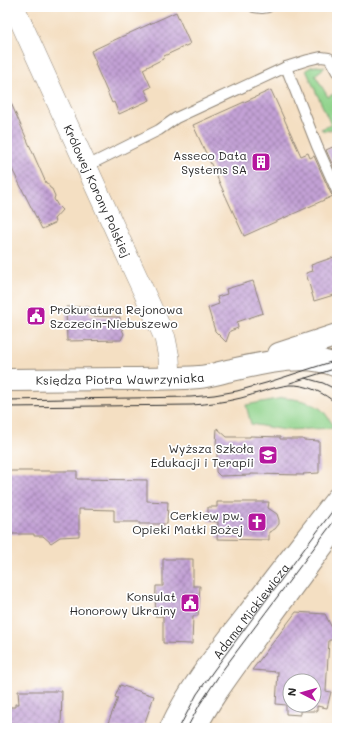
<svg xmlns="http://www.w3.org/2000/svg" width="344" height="735" font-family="Mali,sans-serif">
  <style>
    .green { fill: #90d38b; stroke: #5e7f5b }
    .building { fill: url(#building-cross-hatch); fill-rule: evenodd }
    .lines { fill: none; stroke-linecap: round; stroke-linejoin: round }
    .service-casing { stroke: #908576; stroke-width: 12 }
    .minor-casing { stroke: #908576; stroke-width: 22 }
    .tertiary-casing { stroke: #908576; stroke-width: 24 }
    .service { stroke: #fff; stroke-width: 10 }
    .minor { stroke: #fff; stroke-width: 21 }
    .tertiary { stroke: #fff; stroke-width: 22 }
    .tram { stroke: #2b2b2b; stroke-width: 1 }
    .labels { text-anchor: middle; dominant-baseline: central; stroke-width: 3.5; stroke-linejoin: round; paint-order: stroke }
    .poi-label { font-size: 12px; fill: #2b2b2b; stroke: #fff; text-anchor: end }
    .street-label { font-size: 12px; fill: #2b2b2b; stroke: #fff }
  </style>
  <defs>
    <pattern id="building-cross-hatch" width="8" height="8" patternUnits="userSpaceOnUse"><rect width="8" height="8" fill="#c3a1d5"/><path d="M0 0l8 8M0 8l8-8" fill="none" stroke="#9f83ad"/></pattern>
  </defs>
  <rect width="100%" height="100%" fill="#fff"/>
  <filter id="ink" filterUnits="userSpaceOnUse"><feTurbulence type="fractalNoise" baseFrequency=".025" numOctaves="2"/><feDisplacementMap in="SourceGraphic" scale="8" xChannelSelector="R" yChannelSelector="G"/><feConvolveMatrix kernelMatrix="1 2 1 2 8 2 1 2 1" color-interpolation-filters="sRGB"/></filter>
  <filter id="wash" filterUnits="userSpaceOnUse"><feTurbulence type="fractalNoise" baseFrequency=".012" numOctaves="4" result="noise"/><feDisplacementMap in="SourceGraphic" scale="16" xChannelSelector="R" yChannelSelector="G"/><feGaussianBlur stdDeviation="0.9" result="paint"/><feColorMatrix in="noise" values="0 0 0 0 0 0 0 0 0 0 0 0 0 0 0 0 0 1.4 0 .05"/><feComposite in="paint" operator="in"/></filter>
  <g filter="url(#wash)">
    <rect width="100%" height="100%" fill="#f4dfc2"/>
    <g class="green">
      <path d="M 316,66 L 325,67 L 315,75 L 328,97 L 337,92 L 337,104 L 334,106 L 337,111 L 337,127 C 332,129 326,133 321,129 L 331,125 L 306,70 L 311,67 Z"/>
      <path d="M 283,398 C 296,399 311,401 322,410 C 327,415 331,422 335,428 L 284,430 L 251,424 L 246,405 Z"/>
    </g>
    <g id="blocks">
      <g class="building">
        <path d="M 176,12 L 190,44 L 164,56 L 163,59 L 143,69 L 151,87 L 145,90 L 150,100 L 119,114 L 114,102 L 112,103 L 95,64 L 96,63 L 91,51 L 110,42 Z"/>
        <path d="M 271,90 L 301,156 L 308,153 L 310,158 L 314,156 L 331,194 L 333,196 L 244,236 L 193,125 Z"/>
        <path d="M 7,94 L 46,183 L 47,183 L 50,188 L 52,189 L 55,196 L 54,199 L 58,206 L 62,210 L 54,219 L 55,223 L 42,229 L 7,159 Z"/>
        <path d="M 337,145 L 337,175 L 326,150 Z"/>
        <path d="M 337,256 L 337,294 L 314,301 L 306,273 L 313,271 L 311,265 Z"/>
        <path d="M 253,281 L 263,313 L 237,322 L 238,328 L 230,331 L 226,342 L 215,331 L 208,308 L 219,304 L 217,297 L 227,294 L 226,289 Z"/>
        <path d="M 66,307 L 89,307 L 90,316 L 120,317 L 120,324 L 124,334 L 121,340 L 67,341 Z"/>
        <path d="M 217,428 L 227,437 L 250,437 L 250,436 L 280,437 L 280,439 L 303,439 L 303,440 L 319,441 L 319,473 L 303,474 L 304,475 L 251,474 L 251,475 L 220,476 L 216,472 L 216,464 L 217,464 L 217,446 L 216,445 Z"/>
        <path d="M 7,471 L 77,471 L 77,479 L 147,480 L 147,501 L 168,502 L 167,524 L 139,524 L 139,522 L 114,522 L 114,510 L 79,509 L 79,536 L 60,537 L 51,543 L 43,536 L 34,536 L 34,534 L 7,534 Z"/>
        <path d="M 217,502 L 269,502 L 268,508 L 277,514 L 279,520 L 279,524 L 275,529 L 269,532 L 269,540 L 217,539 L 218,522 L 208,521 L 208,507 L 217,507 Z"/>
        <path d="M 163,559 L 193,559 L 193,586 L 200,586 L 198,616 L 193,616 L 192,644 L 163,643 L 163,616 L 155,616 L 156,586 L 163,586 Z"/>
        <path d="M 296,612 L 325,614 L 337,638 L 337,640 L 329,640 L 326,691 L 331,692 L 327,708 L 317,706 L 317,711 L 300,711 L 300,715 L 286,714 L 286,705 L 276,704 L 278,672 L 252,670 ZM 290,681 L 314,681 L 314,705 L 290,705 Z"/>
        <path d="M 120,685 L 154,696 L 143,728 L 106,728 L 118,698 L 115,697 Z"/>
        <path d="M 18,691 L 62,691 L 61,728 L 20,728 L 20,726 L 15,726 L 15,723 L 8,723 L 8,707 L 15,707 L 15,704 L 19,704 Z"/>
      </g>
    </g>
  </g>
  <g filter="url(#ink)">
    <use href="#blocks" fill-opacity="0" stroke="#908576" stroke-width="1"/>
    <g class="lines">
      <defs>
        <g id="service">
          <path d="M 254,7 L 262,8 L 268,7"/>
          <path d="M 286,67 L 317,146 L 337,191"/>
          <path d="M 87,166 L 159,130 L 176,118 L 286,67 L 308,60 L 321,57 L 329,58 L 337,72"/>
        </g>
        <g id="minor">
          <path id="s1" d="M 14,7 L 119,238 L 165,338 L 169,358 L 170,378"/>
        </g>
        <g id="tertiary">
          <path d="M 279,354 L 337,335"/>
          <path id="s2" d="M 7,380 C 46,380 84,379 123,379 C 148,379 174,379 199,377 C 210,376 221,372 232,370 C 263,363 307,352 337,366"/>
          <path id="s3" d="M 171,728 C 190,687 219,652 246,617 C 276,577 307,538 337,499"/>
          <path d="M 195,728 C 211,697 232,670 252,642 C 280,603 308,565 337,526"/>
        </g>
      </defs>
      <use href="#service" class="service-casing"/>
      <use href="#minor" class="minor-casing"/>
      <use href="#tertiary" class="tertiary-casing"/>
      <use href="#service" class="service"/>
      <use href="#minor" class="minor"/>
      <use href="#tertiary" class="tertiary"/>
      <g class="tram">
        <path d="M 305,378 L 323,383 L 337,390"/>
        <path d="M 290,383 L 337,368"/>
        <path d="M 7,400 L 191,397 L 214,395 L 237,391 L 266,383 L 337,360"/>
        <path d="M 7,407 L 192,405 C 208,404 225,402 241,398 C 256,394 273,387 289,385 C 307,384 324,393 337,404"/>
        <path d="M 179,728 L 197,694 L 214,670 L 337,505"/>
        <path d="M 187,728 L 200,704 L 222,671 L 337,517"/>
      </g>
    </g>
  </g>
  <defs>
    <symbol id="building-square" viewBox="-11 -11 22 22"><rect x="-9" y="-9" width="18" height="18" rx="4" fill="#b5179e" stroke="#fff"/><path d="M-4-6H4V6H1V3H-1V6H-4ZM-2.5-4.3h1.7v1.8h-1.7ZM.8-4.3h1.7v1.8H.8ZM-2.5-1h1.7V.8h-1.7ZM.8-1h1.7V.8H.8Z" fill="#fff"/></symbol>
    <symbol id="civic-square" viewBox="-11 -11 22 22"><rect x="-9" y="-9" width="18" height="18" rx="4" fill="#b5179e" stroke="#fff"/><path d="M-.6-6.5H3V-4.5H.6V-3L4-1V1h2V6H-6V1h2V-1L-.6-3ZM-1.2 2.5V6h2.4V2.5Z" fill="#fff"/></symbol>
    <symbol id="university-square" viewBox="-11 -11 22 22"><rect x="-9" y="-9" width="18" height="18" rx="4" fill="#b5179e" stroke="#fff"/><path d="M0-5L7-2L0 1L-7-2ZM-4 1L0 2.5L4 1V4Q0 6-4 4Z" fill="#fff"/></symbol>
    <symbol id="church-square" viewBox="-11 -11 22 22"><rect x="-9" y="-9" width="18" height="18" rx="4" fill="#b5179e" stroke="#fff"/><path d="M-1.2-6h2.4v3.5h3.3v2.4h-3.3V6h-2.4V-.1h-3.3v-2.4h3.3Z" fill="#fff"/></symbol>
  </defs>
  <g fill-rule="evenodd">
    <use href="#building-square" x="250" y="151" width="22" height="22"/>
    <use href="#civic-square" x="25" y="305" width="22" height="22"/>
    <use href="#university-square" x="257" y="444" width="22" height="22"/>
    <use href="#church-square" x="246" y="511" width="22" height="22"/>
    <use href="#civic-square" x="179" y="592" width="22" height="22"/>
  </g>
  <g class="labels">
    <g class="poi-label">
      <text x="247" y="155">Asseco Data<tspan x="247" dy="14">Systems SA</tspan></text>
      <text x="50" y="309" text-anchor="start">Prokuratura Rejonowa<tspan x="50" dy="14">Szczecin-Niebuszewo</tspan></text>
      <text x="254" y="448">Wyższa Szkoła<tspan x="254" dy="14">Edukacji i Terapii</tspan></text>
      <text x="243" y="515">Cerkiew pw.<tspan x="243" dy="14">Opieki Matki Bożej</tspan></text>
      <text x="176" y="596">Konsulat<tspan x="176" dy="14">Honorowy Ukrainy</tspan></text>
    </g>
    <g class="street-label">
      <text stroke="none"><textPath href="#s1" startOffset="202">Królowej Korony Polskiej</textPath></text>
      <text stroke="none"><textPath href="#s2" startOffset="113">Księdza Piotra Wawrzyniaka</textPath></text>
      <text stroke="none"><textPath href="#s3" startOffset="142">Adama Mickiewicza</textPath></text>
    </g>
  </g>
  <rect width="344" height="735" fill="none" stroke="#fff" stroke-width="24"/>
  <g transform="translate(302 693) rotate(276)"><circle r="19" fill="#ffffff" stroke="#aaaaaa"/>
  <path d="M0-3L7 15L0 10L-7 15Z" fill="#b5179e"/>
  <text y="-6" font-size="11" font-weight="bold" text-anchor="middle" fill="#2b2b2b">N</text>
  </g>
</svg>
